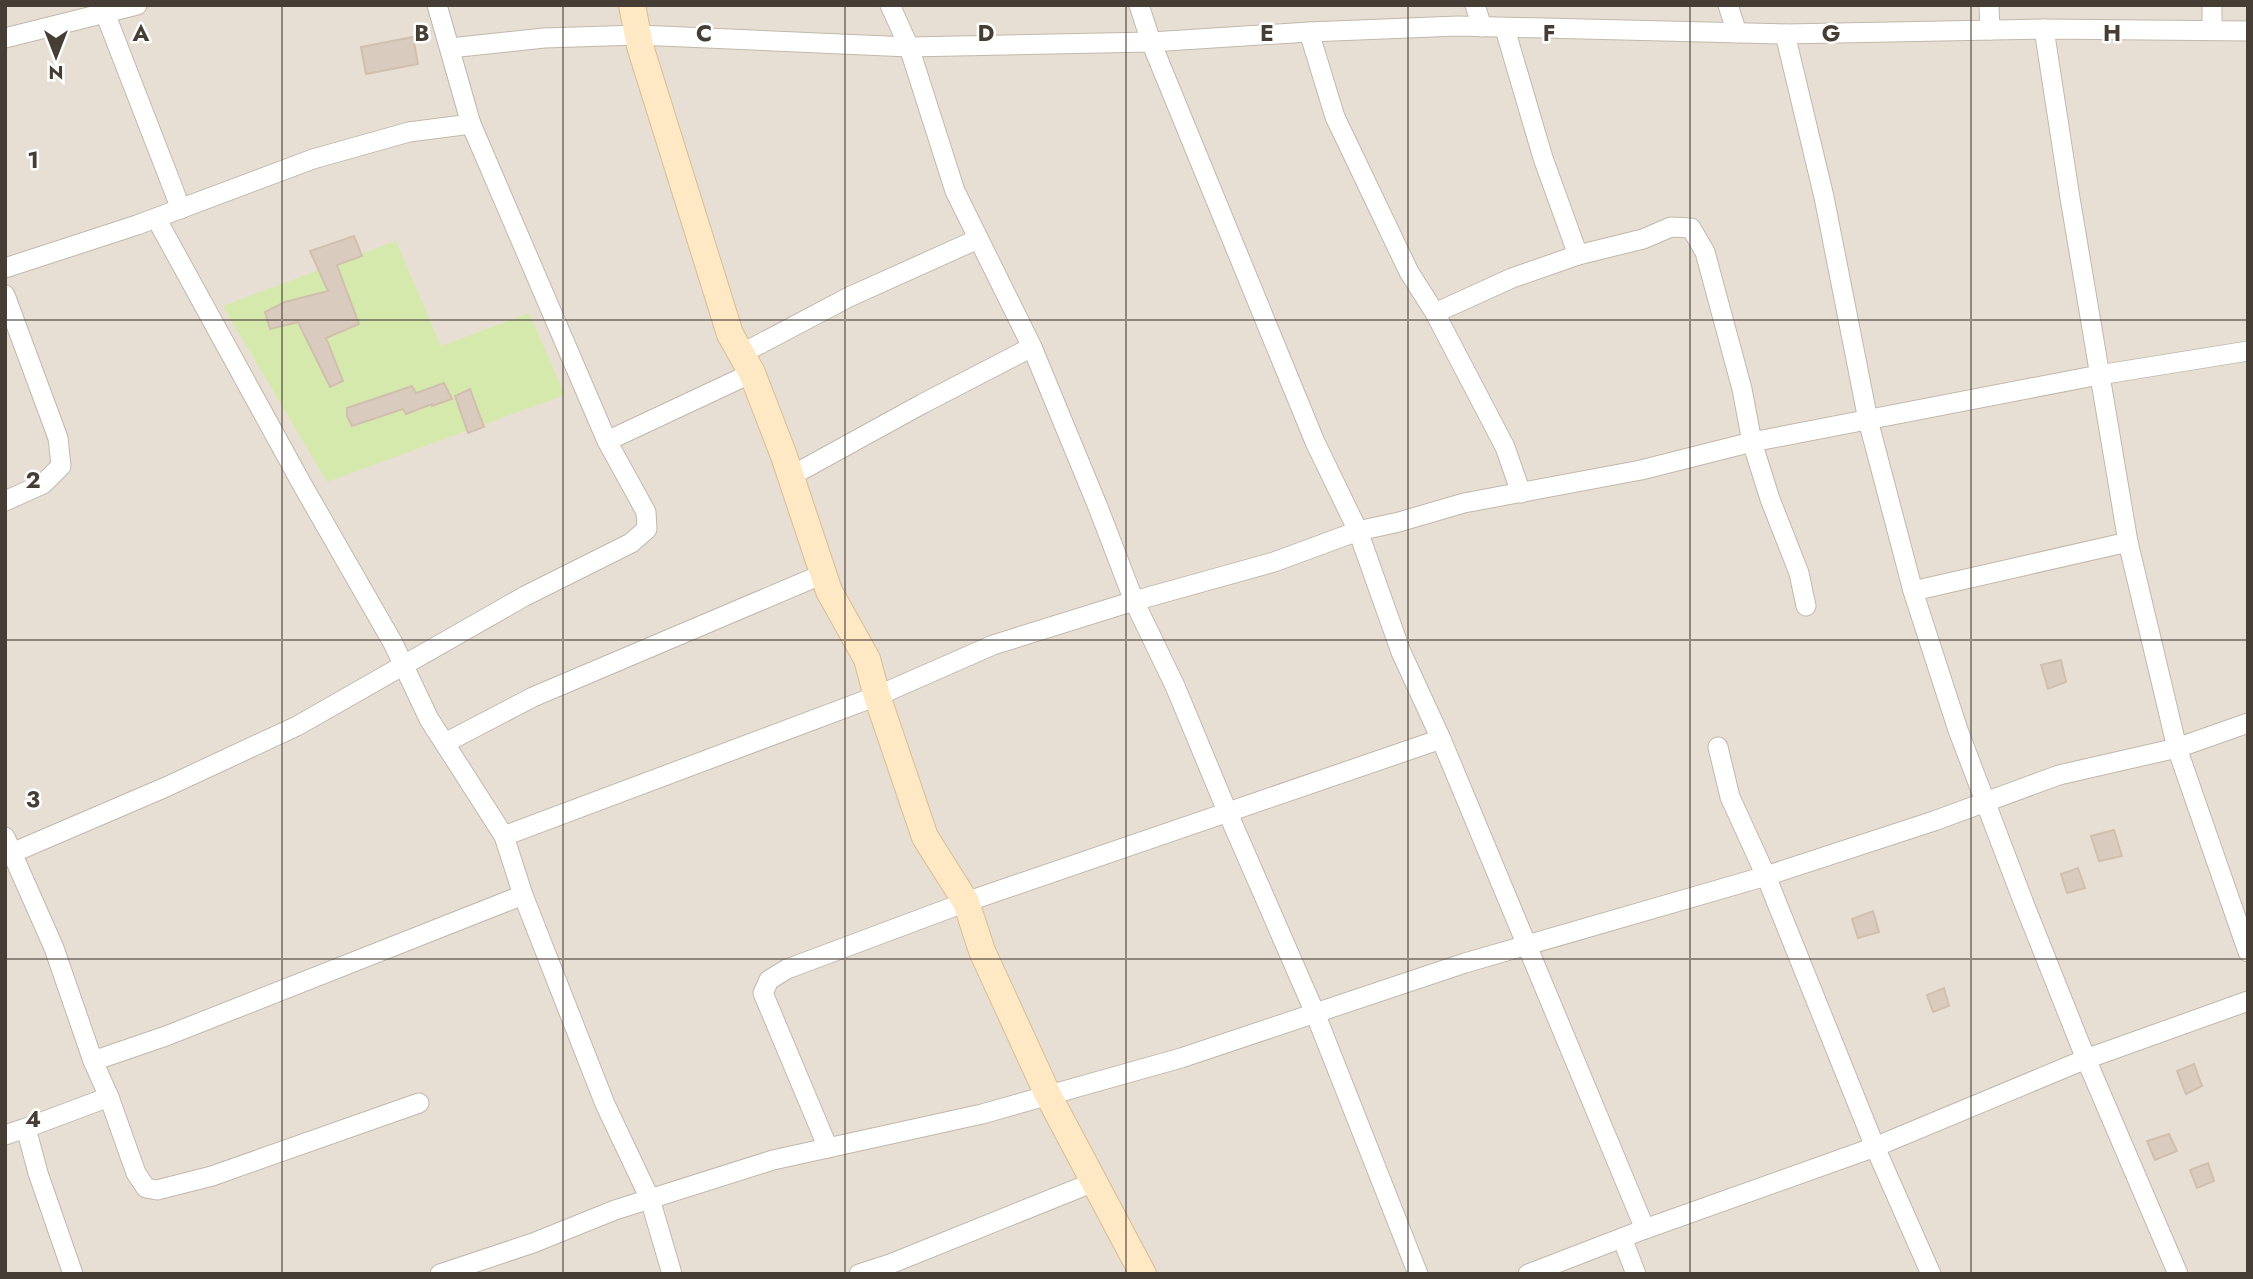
<svg xmlns="http://www.w3.org/2000/svg" width="2253" height="1279" font-family="Jost,sans-serif">
  <style>
    .residential { fill: #e8dfd4 }
    .green { fill: #d6e9ad }
    .building { fill: #d9cbbe; stroke: #d1bfae; stroke-width: 2 }
    .lines { fill: none; stroke-linecap: round; stroke-linejoin: round }
    .street-casing { stroke: #c2b7ab; stroke-width: 21 }
    .secondary-casing { stroke: #d5bc94; stroke-width: 28 }
    .street { stroke: #fff; stroke-width: 19 }
    .secondary { stroke: #ffe9c4; stroke-width: 26 }
    .grid { fill: none; stroke: #463d35; stroke-width: 2; stroke-opacity: 0.55 }
    .grid-label { font-size: 23px; text-anchor: middle; font-weight: bold; fill: #463d35; stroke: #fff; stroke-width: 5; stroke-linejoin: round; paint-order: stroke }
  </style>
  <rect width="100%" height="100%" fill="#f3eee6"/>
  <rect class="residential" x="5" y="5" width="2243" height="1269"/>
  <path class="green" d="M 396,241 L 441,346 L 529,313 L 565,395 L 327,482 L 223,306 Z"/>
  <g class="building">
    <path d="M 413,37 L 418,64 L 366,74 L 361,47 Z"/>
    <path d="M 354,236 L 362,256 L 337,265 L 359,324 L 326,338 L 343,381 L 330,387 L 298,322 L 270,329 L 265,312 L 285,302 L 328,291 L 310,251 Z"/>
    <path d="M 444,383 L 452,399 L 432,406 L 432,404 L 406,414 L 403,409 L 352,426 L 347,416 L 347,408 L 412,386 L 416,393 Z"/>
    <path d="M 470,389 L 484,427 L 468,433 L 455,396 Z"/>
    <path d="M 2061,660 L 2066,682 L 2048,689 L 2041,665 Z"/>
    <path d="M 2114,830 L 2122,856 L 2099,861 L 2091,836 Z"/>
    <path d="M 2078,868 L 2085,888 L 2067,893 L 2061,874 Z"/>
    <path d="M 1873,911 L 1879,932 L 1858,938 L 1852,919 Z"/>
    <path d="M 1944,988 L 1949,1006 L 1933,1012 L 1927,995 Z"/>
    <path d="M 2194,1064 L 2202,1086 L 2186,1094 L 2177,1071 Z"/>
    <path d="M 2169,1134 L 2177,1151 L 2155,1160 L 2147,1141 Z"/>
    <path d="M 2208,1163 L 2214,1181 L 2197,1188 L 2190,1170 Z"/>
  </g>
  <g class="lines">
    <defs>
      <g id="street">
        <path d="M 890,5 L 909,47 L 955,191 L 1032,347 L 1098,507 L 1134,601 L 1175,686 L 1227,811 L 1315,1013 L 1418,1274"/>
        <path d="M 1139,5 L 1151,42 L 1315,442 L 1358,531 L 1401,652 L 1441,739 L 1645,1229"/>
        <path d="M 1475,5 L 1482,27"/>
        <path d="M 1728,5 L 1737,33"/>
        <path d="M 1989,5 L 1990,30"/>
        <path d="M 2212,5 L 2212,30"/>
        <path d="M 105,13 L 181,209"/>
        <path d="M 1505,29 L 1543,158 L 1578,255"/>
        <path d="M 2044,29 L 2070,198 L 2128,542 L 2177,748 L 2248,952"/>
        <path d="M 1309,32 L 1335,117 L 1409,272 L 1435,313 L 1505,447 L 1521,493"/>
        <path d="M 1785,34 L 1824,197 L 1868,420 L 1913,591 L 1958,730 L 2023,901 L 2086,1059 L 2178,1274"/>
        <path d="M 5,38 L 137,5"/>
        <path d="M 450,48 L 544,38 L 638,35 L 909,47 L 1151,42 L 1309,32 L 1458,26 L 1785,34 L 2044,29 L 2248,31"/>
        <path d="M 156,218 L 303,486 L 393,643 L 429,719 L 504,836 L 523,895 L 605,1104 L 650,1199 L 672,1274"/>
        <path d="M 5,268 L 137,225 L 313,159 L 409,132 L 471,124"/>
        <path d="M 5,295 L 58,438 L 61,466 L 43,484 L 5,501"/>
        <path d="M 1435,313 L 1512,278 L 1578,255 L 1643,239 L 1671,227 L 1691,228 L 1705,252 L 1742,389 L 1752,442 L 1770,499 L 1799,573 L 1806,606"/>
        <path d="M 741,354 L 849,297 L 978,239"/>
        <path d="M 607,441 L 752,373"/>
        <path d="M 791,476 L 922,404 L 1032,347"/>
        <path d="M 1913,591 L 2128,542"/>
        <path d="M 445,743 L 533,697 L 823,574"/>
        <path d="M 1718,747 L 1730,797 L 1766,876 L 1875,1147 L 1931,1274"/>
        <path d="M 504,836 L 877,696 L 993,645 L 1134,601 L 1274,562 L 1358,531 L 1399,522 L 1464,503 L 1641,470 L 1752,442 L 2099,375 L 2248,351"/>
        <path d="M 5,837 L 54,948 L 93,1061 L 109,1097 L 136,1173 L 146,1188 L 157,1190 L 212,1176 L 419,1103"/>
        <path d="M 5,856 L 166,787 L 297,726 L 525,596 L 631,543 L 647,529 L 646,512 L 607,441 L 471,124 L 437,5"/>
        <path d="M 93,1061 L 166,1036 L 523,895"/>
        <path d="M 5,1135 L 26,1128"/>
        <path d="M 828,1148 L 763,993 L 769,980 L 787,969 L 966,902 L 1441,739"/>
        <path d="M 1622,1238 L 1636,1274"/>
        <path d="M 73,1274 L 38,1173 L 26,1128 L 109,1097"/>
        <path d="M 440,1274 L 533,1243 L 615,1210 L 773,1160 L 982,1114 L 1181,1058 L 1465,963 L 1766,876 L 1934,821 L 2059,775 L 2177,748 L 2248,723"/>
        <path d="M 859,1274 L 890,1264 L 1094,1182"/>
        <path d="M 1528,1274 L 1645,1229 L 1875,1147 L 2086,1059 L 2248,1001"/>
      </g>
      <path id="secondary" d="M 632,5 L 640,46 L 730,334 L 752,373 L 784,456 L 829,591 L 867,659 L 877,696 L 925,837 L 966,902 L 982,951 L 1048,1095 L 1143,1274"/>
    </defs>
    <use href="#street" class="street-casing"/>
    <use href="#secondary" class="secondary-casing"/>
    <use href="#street" class="street"/>
    <use href="#secondary" class="secondary"/>
  </g>
  <path class="grid" d="M 282,5 L 282,1274M 563,5 L 563,1274M 845,5 L 845,1274M 1126,5 L 1126,1274M 1408,5 L 1408,1274M 1690,5 L 1690,1274M 1971,5 L 1971,1274M 5,320 L 2248,320M 5,640 L 2248,640M 5,959 L 2248,959"/>
  <g class="grid-label">
    <text x="141" y="41">A</text>
    <text x="422" y="41">B</text>
    <text x="704" y="41">C</text>
    <text x="986" y="41">D</text>
    <text x="1267" y="41">E</text>
    <text x="1549" y="41">F</text>
    <text x="1831" y="41">G</text>
    <text x="2112" y="41">H</text>
    <text x="33" y="168">1</text>
    <text x="33" y="488">2</text>
    <text x="33" y="807">3</text>
    <text x="33" y="1127">4</text>
  </g>
  <rect width="2253" height="1279" fill="none" stroke="#463d35" stroke-width="14"/>
  <g transform="translate(56 56) rotate(180)" stroke="#ffffff" stroke-width="5" paint-order="stroke">
  <path d="M0-5L12 26L0 18L-12 26Z" fill="#463d35"/>
  <text y="-10" font-size="19" font-weight="bold" text-anchor="middle" fill="#463d35">N</text>
  </g>
</svg>
